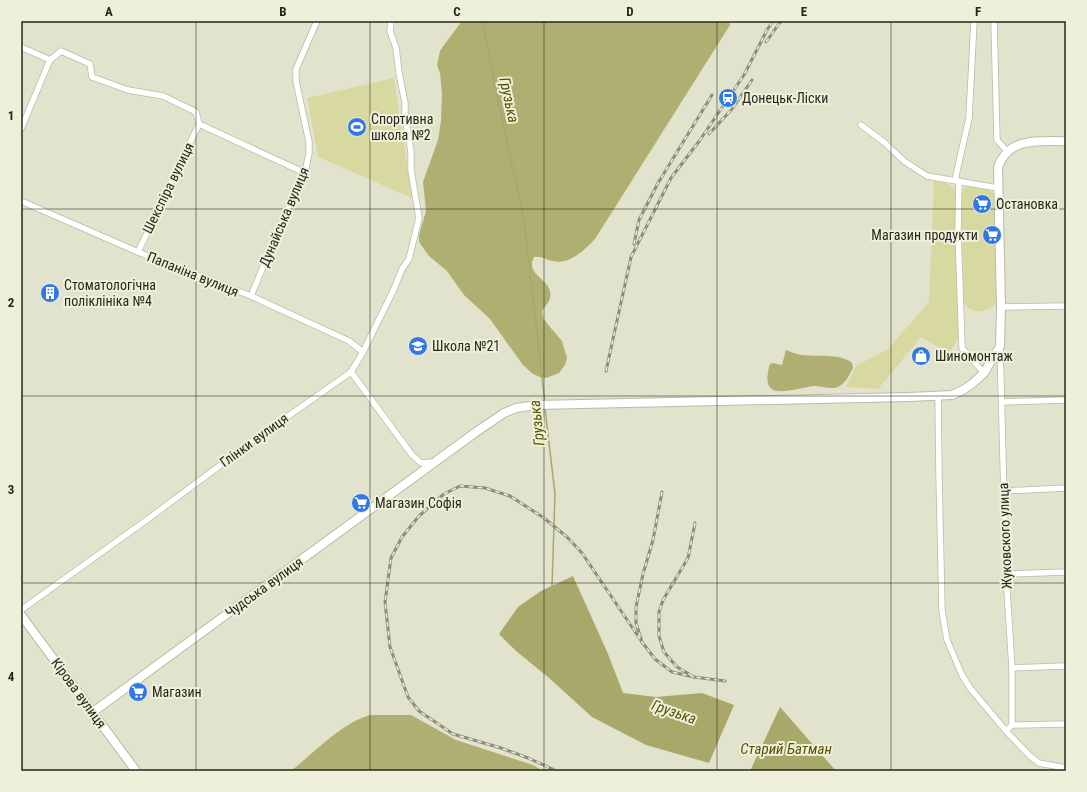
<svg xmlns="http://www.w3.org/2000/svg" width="1087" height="792" font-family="'Roboto Condensed',sans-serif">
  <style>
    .green { fill: #d7d9a0 }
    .forest { fill: #aeaf70 }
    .water { fill: #a7a869 }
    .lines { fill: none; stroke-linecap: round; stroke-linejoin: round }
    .stream { stroke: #a7a869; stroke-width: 1.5 }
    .street-casing { stroke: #bbbba6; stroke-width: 7 }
    .secondary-casing { stroke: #bbbba6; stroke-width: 10 }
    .street { stroke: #fff; stroke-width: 5.5 }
    .secondary { stroke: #fff; stroke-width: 8 }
    .rail-casing { stroke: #8c8d7d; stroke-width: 3 }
    .rail { stroke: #eff0da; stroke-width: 1.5; stroke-dasharray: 4.5; stroke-linecap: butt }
    .grid { fill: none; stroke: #26271e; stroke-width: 1; stroke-opacity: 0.55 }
    .labels { text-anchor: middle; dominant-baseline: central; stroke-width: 4; stroke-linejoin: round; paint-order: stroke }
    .poi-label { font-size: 14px; fill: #26271e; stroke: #eff0da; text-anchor: start }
    .street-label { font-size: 14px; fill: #26271e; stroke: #eff0da }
    .water-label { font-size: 15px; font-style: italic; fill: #545305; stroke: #eff0da }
    .neatline { fill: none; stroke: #26271e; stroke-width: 1.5 }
    .grid-label { font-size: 13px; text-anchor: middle; font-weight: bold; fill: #26271e }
  </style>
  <rect width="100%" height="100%" fill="#e2e3cd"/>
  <g class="green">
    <path d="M 394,78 L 412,198 L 318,157 L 307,98 Z"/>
    <path d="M 934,181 C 946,183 952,182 956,195 L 959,337 L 949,353 L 921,337 L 878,389 L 846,387 L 856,366 L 888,349 L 929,302 Z"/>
    <path d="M 969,186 L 987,189 L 994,194 L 997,300 C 991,313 970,316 964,302 L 961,198 L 964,189 Z"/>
  </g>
  <g class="forest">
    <path d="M 462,21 L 729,21 L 730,25 L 595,239 C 584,250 570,265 553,261 C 547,260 541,256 534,257 C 524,276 555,280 550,298 C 549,303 544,307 542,311 L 543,318 L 550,327 L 562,341 L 567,358 L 565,365 L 559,373 L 546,378 L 540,377 L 533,374 L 523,365 L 490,319 L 464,295 L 447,271 L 429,256 L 419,242 L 419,235 L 426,211 L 423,182 L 438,140 L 441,121 L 442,94 L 440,73 L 437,65 L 440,51 L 444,45 Z"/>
    <path d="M 786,350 C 791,352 796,354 801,355 C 817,357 840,353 852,363 L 853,368 C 850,374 845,384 838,387 C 831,390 822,386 814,386 C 790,389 758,404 770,364 L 773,363 L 782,365 Z"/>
    <path d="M 370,715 L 411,715 L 456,740 L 533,765 L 543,771 L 290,771 L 296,767 C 319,748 341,724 370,715 Z"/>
  </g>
  <g class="water">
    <path d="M 573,576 L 608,654 L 623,693 L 656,697 L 702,693 L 734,705 L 709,763 L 646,745 L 592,717 L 548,677 L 516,651 L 499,634 L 518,607 L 541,591 Z"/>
    <path d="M 780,707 L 836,771 L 750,771 Z"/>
  </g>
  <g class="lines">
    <g class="stream">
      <path d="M 482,21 L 501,114 L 524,220 L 545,403"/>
      <path d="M 545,409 L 555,494 L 552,586"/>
    </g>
    <defs>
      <g id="street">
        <path d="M 994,21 L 997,140 L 1007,151"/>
        <path d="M 21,47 L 50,60"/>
        <path d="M 199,124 L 305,173"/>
        <path d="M 861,125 L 885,143 L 904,161 L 927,176 L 998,188"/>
        <path d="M 21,129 L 50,60 L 61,51 L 90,64 L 92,77 L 128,90 L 163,96 L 196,112 L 199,124"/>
        <path d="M 955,180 L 969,118 L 974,21"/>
        <path d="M 959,181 L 958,231 L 962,348 L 984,373"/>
        <path d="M 21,201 L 138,252 L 251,296 L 349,341 L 363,352"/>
        <path d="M 138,252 L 199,124"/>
        <path d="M 251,296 L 280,226 L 305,173 L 309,153 L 309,142 L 296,81 L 296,69 L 317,21"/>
        <path d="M 1001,307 L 1066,306"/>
        <path d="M 1000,346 L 1006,574 L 1012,668 L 1012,725"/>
        <path d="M 351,372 L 412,455 L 421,463 L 434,462"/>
        <path d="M 938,395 L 939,475 L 942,611 L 947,640 L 962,675 L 970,688 L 1006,731 L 1030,756 L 1039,763 L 1066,768"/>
        <path d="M 1002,402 L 1066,400"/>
        <path d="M 1003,491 L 1066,488"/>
        <path d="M 1006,574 L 1066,572"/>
        <path d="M 21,610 L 148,519 L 257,438 L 351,372 L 363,352 L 394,289 L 402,269 L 409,259 L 419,218 L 411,170 L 411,152 L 405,115 L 405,103 L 399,73 L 396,48 L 390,31 L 391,21"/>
        <path d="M 1012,668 L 1066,666"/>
        <path d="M 1009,728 L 1012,725 L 1066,724"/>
      </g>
      <g id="secondary">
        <path d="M 21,615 L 136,771"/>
        <path d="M 93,712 L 476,432 L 504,413 L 516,408 L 537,405 L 909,397 L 952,395 L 963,390 L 973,383 L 984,373 L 1000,346 L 1001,307 L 998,167 C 1010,136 1038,142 1066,141"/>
      </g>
    </defs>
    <use href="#street" class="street-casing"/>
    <use href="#secondary" class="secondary-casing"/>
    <use href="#street" class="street"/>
    <use href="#secondary" class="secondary"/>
    <defs>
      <g id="rail">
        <path d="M 766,42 L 781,21"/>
        <path d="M 709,134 L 732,109 L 752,80"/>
        <path d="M 634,244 L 639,220 L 658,183 L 712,95"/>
        <path d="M 606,371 L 631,257 L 671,178 L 700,140 L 744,75 L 767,30 L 773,21"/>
        <path d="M 662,492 L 653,540 L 643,574 L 636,607 L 636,623 L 642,642 L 655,659 L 672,672 L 694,677"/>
        <path d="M 695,523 L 688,558 L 663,600 L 659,612 L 659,636 L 664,652 L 677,667 L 694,677 L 725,681"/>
        <path d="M 557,771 L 528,758 L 501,748 L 453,734 L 419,711 L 408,697 L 390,647 L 385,602 L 391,558 L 402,537 L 419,516 L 444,494 L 460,486 L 485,488 L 510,496 L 544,518 L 567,537 L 582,553 L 642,642"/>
      </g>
    </defs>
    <use href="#rail" class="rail-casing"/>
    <use href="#rail" class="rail"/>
  </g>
  <path class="grid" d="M 196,21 L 196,771M 370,21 L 370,771M 544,21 L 544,771M 717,21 L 717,771M 891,21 L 891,771M 21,209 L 1066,209M 21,396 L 1066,396M 21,583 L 1066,583"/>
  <defs>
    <symbol id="station-disc" viewBox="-11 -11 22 22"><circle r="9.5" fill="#3078e5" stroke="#eff0da"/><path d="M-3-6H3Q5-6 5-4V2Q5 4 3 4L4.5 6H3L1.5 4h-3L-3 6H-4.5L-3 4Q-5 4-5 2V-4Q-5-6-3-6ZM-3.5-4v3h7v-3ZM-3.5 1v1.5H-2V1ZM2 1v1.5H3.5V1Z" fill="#fff"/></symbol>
    <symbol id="stadium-disc" viewBox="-11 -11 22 22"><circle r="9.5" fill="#3078e5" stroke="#eff0da"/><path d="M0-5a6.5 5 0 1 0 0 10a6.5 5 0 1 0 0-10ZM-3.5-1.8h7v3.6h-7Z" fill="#fff"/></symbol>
    <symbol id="supermarket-disc" viewBox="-11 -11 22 22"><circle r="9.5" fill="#3078e5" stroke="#eff0da"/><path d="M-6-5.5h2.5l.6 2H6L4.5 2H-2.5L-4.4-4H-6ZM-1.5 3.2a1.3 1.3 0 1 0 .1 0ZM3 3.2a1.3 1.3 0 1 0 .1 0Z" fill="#fff"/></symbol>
    <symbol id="building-disc" viewBox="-11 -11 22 22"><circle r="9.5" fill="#3078e5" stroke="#eff0da"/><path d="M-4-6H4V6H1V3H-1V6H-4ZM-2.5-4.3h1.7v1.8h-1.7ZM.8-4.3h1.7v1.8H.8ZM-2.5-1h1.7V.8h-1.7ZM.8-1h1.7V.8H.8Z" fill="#fff"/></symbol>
    <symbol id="school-disc" viewBox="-11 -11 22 22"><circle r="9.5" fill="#3078e5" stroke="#eff0da"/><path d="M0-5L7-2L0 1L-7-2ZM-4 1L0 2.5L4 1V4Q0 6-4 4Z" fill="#fff"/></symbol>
    <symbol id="shop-disc" viewBox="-11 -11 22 22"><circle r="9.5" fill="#3078e5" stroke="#eff0da"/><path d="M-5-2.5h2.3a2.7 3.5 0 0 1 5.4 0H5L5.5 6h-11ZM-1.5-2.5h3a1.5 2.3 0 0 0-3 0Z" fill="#fff"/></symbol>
  </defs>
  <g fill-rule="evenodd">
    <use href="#station-disc" x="717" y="87" width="22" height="22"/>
    <use href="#stadium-disc" x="346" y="116" width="22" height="22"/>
    <use href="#supermarket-disc" x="971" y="193" width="22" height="22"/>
    <use href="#supermarket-disc" x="981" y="224" width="22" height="22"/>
    <use href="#building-disc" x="39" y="282" width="22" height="22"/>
    <use href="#school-disc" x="407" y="335" width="22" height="22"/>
    <use href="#shop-disc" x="910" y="345" width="22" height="22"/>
    <use href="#supermarket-disc" x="350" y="492" width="22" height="22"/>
    <use href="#supermarket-disc" x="127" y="681" width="22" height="22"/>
  </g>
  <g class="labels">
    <g class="poi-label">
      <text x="742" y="98">Донецьк-Ліски</text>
      <text x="371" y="119">Спортивна<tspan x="371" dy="16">школа №2</tspan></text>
      <text x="996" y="204">Остановка</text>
      <text x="978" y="235" text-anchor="end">Магазин продукти</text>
      <text x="64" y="285">Стоматологічна<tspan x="64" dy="16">поліклініка №4</tspan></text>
      <text x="432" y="346">Школа №21</text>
      <text x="935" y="356">Шиномонтаж</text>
      <text x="375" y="503">Магазин Софія</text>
      <text x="152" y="692">Магазин</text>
    </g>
    <g class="street-label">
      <text transform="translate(168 188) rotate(-64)">Шекспіра вулиця</text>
      <text transform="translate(284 217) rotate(-67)">Дунайська вулиця</text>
      <text transform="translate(193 274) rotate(22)">Папаніна вулиця</text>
      <text transform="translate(254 440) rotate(-36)">Глінки вулиця</text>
      <text transform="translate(1005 536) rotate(-92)">Жуковского улица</text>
      <text transform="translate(264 587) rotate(-36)">Чудська вулиця</text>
      <text transform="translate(79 693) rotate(54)">Кірова вулиця</text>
    </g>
    <g class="water-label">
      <text transform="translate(509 100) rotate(78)">Грузька</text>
      <text transform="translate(537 423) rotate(-96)">Грузька</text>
      <text transform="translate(674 712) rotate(19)">Грузька</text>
      <text x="786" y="749">Старий Батман</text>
    </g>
  </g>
  <rect width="1087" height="792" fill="none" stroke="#eff0da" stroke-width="44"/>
  <rect x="22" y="22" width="1043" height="748" class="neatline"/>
  <g class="grid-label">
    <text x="109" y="16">A</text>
    <text x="283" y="16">B</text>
    <text x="457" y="16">C</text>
    <text x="630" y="16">D</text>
    <text x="804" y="16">E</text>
    <text x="978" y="16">F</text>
    <text x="11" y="120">1</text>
    <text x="11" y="307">2</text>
    <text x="11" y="494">3</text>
    <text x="11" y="681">4</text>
  </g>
</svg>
